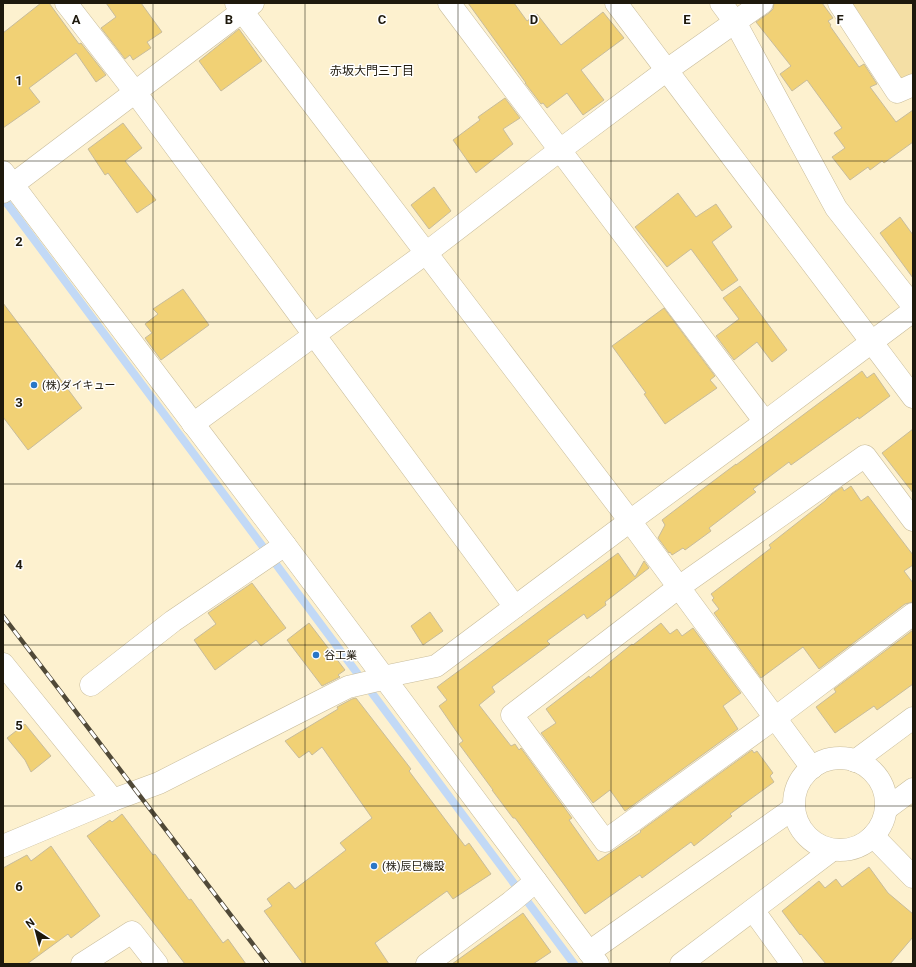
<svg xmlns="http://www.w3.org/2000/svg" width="916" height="967" font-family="Roboto,'Noto Sans JP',sans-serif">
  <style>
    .green { fill: #f4dfa5 }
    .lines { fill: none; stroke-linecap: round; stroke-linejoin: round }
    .stream { stroke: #c2d9f6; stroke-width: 8 }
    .building { fill: #f1d175; stroke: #c8bc9b }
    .street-casing { stroke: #c9bd9c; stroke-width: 23 }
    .secondary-casing { stroke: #c9bd9c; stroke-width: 23 }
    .street { stroke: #fff; stroke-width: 22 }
    .secondary { stroke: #fff; stroke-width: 22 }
    .rail-casing { stroke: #504938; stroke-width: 4.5 }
    .rail { stroke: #fff; stroke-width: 3; stroke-dasharray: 9; stroke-linecap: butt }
    .grid { fill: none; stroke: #1e190d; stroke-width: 1; stroke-opacity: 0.55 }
    .poi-dot { fill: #2b77c7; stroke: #fff; stroke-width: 1.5 }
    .labels { text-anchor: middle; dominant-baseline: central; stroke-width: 3; stroke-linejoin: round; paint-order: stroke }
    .poi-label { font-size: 11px; fill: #1e190d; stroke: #fff; text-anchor: start }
    .neighbourhood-label { font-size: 12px; fill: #1e190d; stroke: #fff }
    .grid-label { font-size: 13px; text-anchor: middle; font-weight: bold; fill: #1e190d; stroke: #fff; stroke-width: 3; stroke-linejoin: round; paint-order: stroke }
  </style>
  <rect width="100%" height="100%" fill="#fdf1cf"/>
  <path class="green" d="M 846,3 L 913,3 L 913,77 L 898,79 Z"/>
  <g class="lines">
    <path class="stream" d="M 3,198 L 574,964"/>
  </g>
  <g class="building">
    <path d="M 41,3 L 49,3 L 79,44 L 81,43 L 106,75 L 96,82 L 76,53 L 29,88 L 40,102 L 3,128 L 3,33 Z"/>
    <path d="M 106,3 L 141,3 L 162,32 L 147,42 L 151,48 L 133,60 L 130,55 L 125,59 L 101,28 L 116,17 Z"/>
    <path d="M 468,3 L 514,3 L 527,21 L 537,14 L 561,45 L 603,12 L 624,38 L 581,70 L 604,100 L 583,115 L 567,93 L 547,108 L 543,103 L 541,104 L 525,83 L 526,83 Z"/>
    <path d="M 774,3 L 822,3 L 833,18 L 828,21 L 831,25 L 830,26 L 859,67 L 864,64 L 877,84 L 870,87 L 896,122 L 913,110 L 913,142 L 884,163 L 882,161 L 870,170 L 868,167 L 850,180 L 832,157 L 845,148 L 834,133 L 842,128 L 807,80 L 792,91 L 780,74 L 791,66 L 756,22 L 769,13 L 773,9 Z"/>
    <path d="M 239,29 L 262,61 L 221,91 L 199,61 Z"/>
    <path d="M 505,98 L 520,118 L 503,129 L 513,144 L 476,173 L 453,140 L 480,120 L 478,117 Z"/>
    <path d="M 123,123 L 142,148 L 125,161 L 156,200 L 137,213 L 108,173 L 105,175 L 88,149 Z"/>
    <path d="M 434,187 L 451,211 L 429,229 L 411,205 Z"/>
    <path d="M 678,193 L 696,217 L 716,204 L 732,227 L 712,242 L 738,280 L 722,291 L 691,249 L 667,267 L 635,227 Z"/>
    <path d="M 900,217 L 913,235 L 913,278 L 880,233 Z"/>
    <path d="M 740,286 L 787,350 L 772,362 L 757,342 L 734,360 L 716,336 L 739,319 L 723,298 Z"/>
    <path d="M 183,289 L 209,325 L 161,360 L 145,338 L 152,333 L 145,324 L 158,314 L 153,309 Z"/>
    <path d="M 3,303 L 82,408 L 28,450 L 3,417 Z"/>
    <path d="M 664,308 L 715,376 L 710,380 L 717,388 L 665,424 L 644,394 L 646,393 L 612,346 Z"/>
    <path d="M 862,371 L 867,378 L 874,373 L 890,396 L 859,419 L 858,417 L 791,465 L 789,462 L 753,489 L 756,492 L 709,528 L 711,531 L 685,550 L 683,548 L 672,555 L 670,552 L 669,553 L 658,538 L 665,525 L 662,520 L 696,494 L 736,464 L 736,465 Z"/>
    <path d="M 913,429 L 913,493 L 882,453 Z"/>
    <path d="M 851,486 L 861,501 L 868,496 L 913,555 L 913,565 L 904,571 L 913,583 L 913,602 L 905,604 L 819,669 L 803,647 L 761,678 L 714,613 L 719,609 L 712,600 L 714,598 L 711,594 L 771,548 L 769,545 L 825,501 L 832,494 L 842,487 L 844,491 Z"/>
    <path d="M 618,553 L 635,577 L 644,561 L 649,568 L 605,602 L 606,605 L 587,619 L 584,614 L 547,641 L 550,644 L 492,687 L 495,692 L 479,705 L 511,746 L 515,744 L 519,750 L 521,748 L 572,818 L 569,820 L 598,861 L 641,832 L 640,831 L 752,750 L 754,753 L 757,751 L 773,773 L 770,776 L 774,782 L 730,814 L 732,816 L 694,846 L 691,842 L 642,878 L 640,875 L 585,914 L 565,886 L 515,818 L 513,818 L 492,790 L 493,790 L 459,744 L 463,741 L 439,706 L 447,700 L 437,687 Z"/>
    <path d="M 252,583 L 286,628 L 261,646 L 256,640 L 215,670 L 194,640 L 216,624 L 208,613 Z"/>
    <path d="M 430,612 L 443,631 L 423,645 L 411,626 Z"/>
    <path d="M 309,623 L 345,670 L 338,675 L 340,677 L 322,686 L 287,640 Z"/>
    <path d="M 661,623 L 670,634 L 677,629 L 682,636 L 693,628 L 741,693 L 723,706 L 738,729 L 625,811 L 610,790 L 593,803 L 541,733 L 556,723 L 546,709 L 589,676 L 590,678 L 632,644 L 633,645 Z"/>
    <path d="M 913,630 L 913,684 L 877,710 L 874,706 L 835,733 L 816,707 L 836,692 L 834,689 Z"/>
    <path d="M 356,698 L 411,769 L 409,771 L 465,846 L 469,843 L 491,874 L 453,899 L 447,891 L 375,943 L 389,964 L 303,964 L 264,911 L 272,906 L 267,899 L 289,882 L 295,889 L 346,850 L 340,843 L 372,818 L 322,747 L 312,755 L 309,751 L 299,758 L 285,741 L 338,709 L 337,707 L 352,699 Z"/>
    <path d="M 25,724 L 51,756 L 31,772 L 25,760 L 7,738 Z"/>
    <path d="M 122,814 L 153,855 L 155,854 L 189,900 L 191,899 L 223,943 L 228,939 L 246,964 L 185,964 L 87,836 L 110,820 L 112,822 Z"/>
    <path d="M 51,846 L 100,916 L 71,938 L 68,934 L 27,964 L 3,964 L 3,868 L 27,855 L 31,861 Z"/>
    <path d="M 869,867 L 888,893 L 913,914 L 913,937 L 890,964 L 826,964 L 801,934 L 800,935 L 782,911 L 819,881 L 825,888 L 836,879 L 842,887 Z"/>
    <path d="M 523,913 L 551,952 L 533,964 L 452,964 Z"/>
  </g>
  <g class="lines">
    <defs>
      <g id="street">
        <path d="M 66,3 L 135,92 L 515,607"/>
        <path d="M 236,3 L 630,521 L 812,768"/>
        <path d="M 449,3 L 765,422"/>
        <path d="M 616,3 L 913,397"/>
        <path d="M 721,3 L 735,22 L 836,208 L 913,306"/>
        <path d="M 839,3 L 897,92 L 913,85"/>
        <path d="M 3,172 L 285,545 L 598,964"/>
        <path d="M 3,192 L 253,3"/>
        <path d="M 193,424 L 426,253 L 560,150 L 667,70 L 762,3"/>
        <path d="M 913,520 L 865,456 L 679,587 L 512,715 L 605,841 L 775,718 L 913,614"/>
        <path d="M 3,664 L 113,800 L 159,783 L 348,687 L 378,680 L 383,677 L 436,666 L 630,521 L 765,422 L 913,311"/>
        <path d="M 91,685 L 173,621 L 285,545"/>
        <circle cx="840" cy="804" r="46"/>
        <path d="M 855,761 L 913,718"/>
        <path d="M 886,809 L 913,789"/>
        <path d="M 873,836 L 913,877"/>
        <path d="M 753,910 L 792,964"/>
        <path d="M 589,952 L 794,808"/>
        <path d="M 82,964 L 132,932 L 157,964"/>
        <path d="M 427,964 L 511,902 L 536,881"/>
        <path d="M 681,964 L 832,850"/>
      </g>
      <path id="secondary" d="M 3,846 L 113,800"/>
    </defs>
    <use href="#street" class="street-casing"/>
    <use href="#secondary" class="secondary-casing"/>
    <use href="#street" class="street"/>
    <use href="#secondary" class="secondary"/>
    <defs>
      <path id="rail" d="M 3,616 L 268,964"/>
    </defs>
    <use href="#rail" class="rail-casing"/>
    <use href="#rail" class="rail"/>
  </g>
  <path class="grid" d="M 153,3 L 153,964M 305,3 L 305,964M 458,3 L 458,964M 611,3 L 611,964M 763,3 L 763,964M 3,161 L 913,161M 3,322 L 913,322M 3,484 L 913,484M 3,645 L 913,645M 3,806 L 913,806"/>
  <g class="poi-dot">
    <circle cx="34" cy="385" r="4"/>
    <circle cx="316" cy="655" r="4"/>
    <circle cx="374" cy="866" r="4"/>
  </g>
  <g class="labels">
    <g class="poi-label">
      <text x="42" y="385">(株)ダイキュー</text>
      <text x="324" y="655">谷工業</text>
      <text x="382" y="866">(株)辰巳機設</text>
    </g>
    <g class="neighbourhood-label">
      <text x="372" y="71">赤坂大門三丁目</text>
    </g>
  </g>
  <g class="grid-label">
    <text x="76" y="24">A</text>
    <text x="229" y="24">B</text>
    <text x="382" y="24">C</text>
    <text x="534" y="24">D</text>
    <text x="687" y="24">E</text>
    <text x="840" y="24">F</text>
    <text x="19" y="85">1</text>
    <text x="19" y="246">2</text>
    <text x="19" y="407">3</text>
    <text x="19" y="569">4</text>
    <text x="19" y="730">5</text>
    <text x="19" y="891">6</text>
  </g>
  <rect width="916" height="967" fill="none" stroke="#1e190d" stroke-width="8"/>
  <g transform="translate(36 931) rotate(324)" stroke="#ffffff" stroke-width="3" paint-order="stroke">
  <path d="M0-3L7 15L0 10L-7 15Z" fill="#1e190d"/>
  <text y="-6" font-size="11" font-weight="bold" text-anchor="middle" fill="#1e190d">N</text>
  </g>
</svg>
